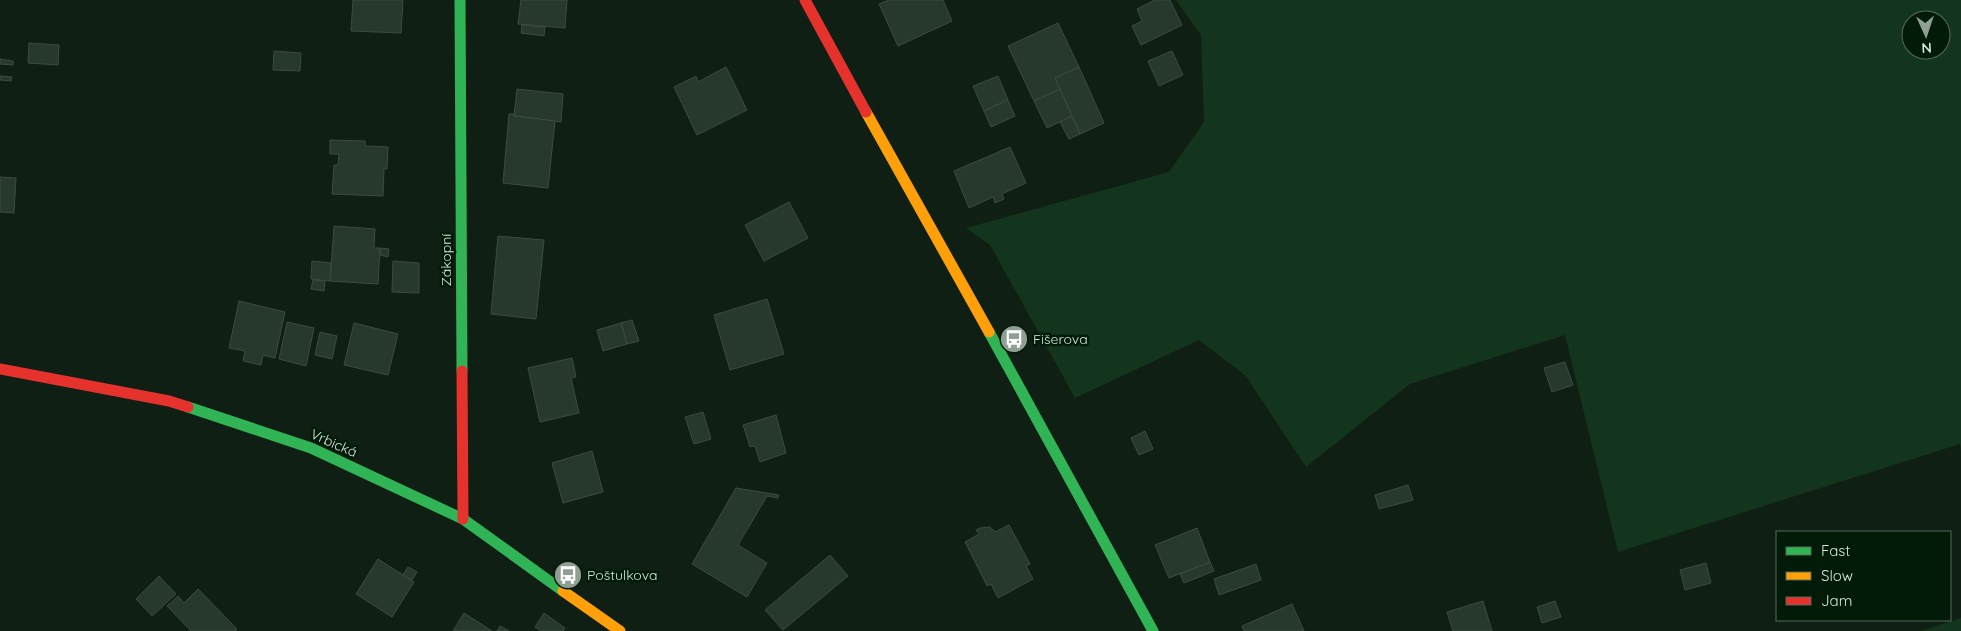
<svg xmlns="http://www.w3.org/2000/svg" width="1961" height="631" font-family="Quicksand,sans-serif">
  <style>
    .green { fill: #13351d; fill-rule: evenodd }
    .building { fill: #27392c; stroke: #3e4a41 }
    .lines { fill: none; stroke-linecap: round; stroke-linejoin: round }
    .fast { stroke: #30b455; stroke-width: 11 }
    .slow { stroke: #ff9f0a; stroke-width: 11 }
    .jam { stroke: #e5322d; stroke-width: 11 }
    .labels { text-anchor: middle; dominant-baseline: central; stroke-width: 5; stroke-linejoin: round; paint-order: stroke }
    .street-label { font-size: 14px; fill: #d4e4d7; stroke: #021b09 }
    .poi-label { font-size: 14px; fill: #d4e4d7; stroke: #021b09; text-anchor: start }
  </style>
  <rect width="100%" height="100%" fill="#0f1f14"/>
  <g class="green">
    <path d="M 1176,0 L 1961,0 L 1961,451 L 1960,444 L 1618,552 L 1565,335 L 1410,384 L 1306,467 L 1246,376 L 1199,340 L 1075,398 L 990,245 L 966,228 L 1169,172 L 1204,122 L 1201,35 ZM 1911,20 L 1941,20 L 1941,50 L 1911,50 Z"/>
    <path d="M 1961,618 L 1961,631 L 1921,631 Z"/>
  </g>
  <g class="building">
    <path d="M 353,0 L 403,0 L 401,33 L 351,31 Z"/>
    <path d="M 521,0 L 567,0 L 565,28 L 518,24 Z"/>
    <path d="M 889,0 L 943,0 L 952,21 L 898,46 L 879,4 Z"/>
    <path d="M 1155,0 L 1170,0 L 1182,25 L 1141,45 L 1132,26 L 1142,21 L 1137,9 Z"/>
    <path d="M 1058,23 L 1079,67 L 1055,78 L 1060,89 L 1034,101 L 1008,46 Z"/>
    <path d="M 522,25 L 545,27 L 544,36 L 521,33 Z"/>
    <path d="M 29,43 L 59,45 L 58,65 L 28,63 Z"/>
    <path d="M 274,51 L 301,53 L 300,71 L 273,70 Z"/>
    <path d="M 1172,51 L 1183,75 L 1159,86 L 1148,61 Z"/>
    <path d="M 0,59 L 13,61 L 13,65 L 0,64 Z"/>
    <path d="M 726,67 L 747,110 L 697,135 L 674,87 L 696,76 L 698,82 Z"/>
    <path d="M 1079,67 L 1104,123 L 1080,134 L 1055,78 Z"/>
    <path d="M 0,76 L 12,77 L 11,81 L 0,80 Z"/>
    <path d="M 998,76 L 1008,100 L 984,111 L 973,86 Z"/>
    <path d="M 517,89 L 563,94 L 561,122 L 514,116 Z"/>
    <path d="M 1060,89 L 1072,116 L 1047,128 L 1034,101 Z"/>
    <path d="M 1008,100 L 1015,116 L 991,127 L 984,111 Z"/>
    <path d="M 509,114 L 514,114 L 514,116 L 555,121 L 548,188 L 503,183 Z"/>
    <path d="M 1072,116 L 1080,134 L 1069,139 L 1060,122 Z"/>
    <path d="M 330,140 L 365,141 L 365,146 L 388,147 L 387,169 L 384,169 L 383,196 L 332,194 L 334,165 L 338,165 L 339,154 L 330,154 Z"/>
    <path d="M 1010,147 L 1026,183 L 1002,194 L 1004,199 L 995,203 L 993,197 L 969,208 L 954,171 Z"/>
    <path d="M 0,177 L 16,178 L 14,213 L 0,212 Z"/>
    <path d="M 789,202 L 808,238 L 764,261 L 745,225 Z"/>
    <path d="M 334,226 L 375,229 L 374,248 L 380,248 L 378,284 L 330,281 Z"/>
    <path d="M 498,236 L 544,240 L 536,319 L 491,314 Z"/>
    <path d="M 380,248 L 389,249 L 388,257 L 380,255 Z"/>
    <path d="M 312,261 L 331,263 L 330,281 L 311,279 Z"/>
    <path d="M 393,261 L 419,263 L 419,293 L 392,292 Z"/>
    <path d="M 313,280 L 325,281 L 324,291 L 311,289 Z"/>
    <path d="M 767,299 L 784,354 L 730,370 L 714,315 Z"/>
    <path d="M 239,301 L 285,312 L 275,358 L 263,355 L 261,365 L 243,361 L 245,351 L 229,348 Z"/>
    <path d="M 632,320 L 639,341 L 627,344 L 621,323 Z"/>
    <path d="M 287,322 L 314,328 L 306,366 L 279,359 Z"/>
    <path d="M 354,323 L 398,334 L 388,375 L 344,365 Z"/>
    <path d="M 621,323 L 627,344 L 603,351 L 597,330 Z"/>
    <path d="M 320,332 L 337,336 L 332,359 L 315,355 Z"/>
    <path d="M 572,358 L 576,377 L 571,378 L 579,413 L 540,422 L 528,368 Z"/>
    <path d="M 1565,362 L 1573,385 L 1552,392 L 1544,368 Z"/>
    <path d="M 703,412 L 711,439 L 694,444 L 685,417 Z"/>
    <path d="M 776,415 L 786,453 L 760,462 L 755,446 L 750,447 L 743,425 Z"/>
    <path d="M 1145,431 L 1153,449 L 1139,455 L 1131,438 Z"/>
    <path d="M 592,451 L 603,492 L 563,503 L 552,463 Z"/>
    <path d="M 1408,485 L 1413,500 L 1379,509 L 1375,495 Z"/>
    <path d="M 736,488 L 779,495 L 778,498 L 767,496 L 738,545 L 767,563 L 747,597 L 692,564 Z"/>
    <path d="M 1009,525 L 1030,564 L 1026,566 L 1033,579 L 998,598 L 991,584 L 987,586 L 965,542 L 979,534 L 976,530 L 980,528 L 990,527 L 995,532 Z"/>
    <path d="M 1197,528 L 1210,562 L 1169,578 L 1155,545 Z"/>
    <path d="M 830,555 L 848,576 L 783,630 L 765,610 Z"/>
    <path d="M 378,559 L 414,582 L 392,617 L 356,594 Z"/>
    <path d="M 1210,562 L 1214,571 L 1184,583 L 1180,574 Z"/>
    <path d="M 1706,563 L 1711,583 L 1685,590 L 1680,570 Z"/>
    <path d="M 1256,564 L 1261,580 L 1219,595 L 1214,579 Z"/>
    <path d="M 408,567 L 417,572 L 412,580 L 403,575 Z"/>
    <path d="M 159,576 L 176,594 L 152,616 L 136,599 Z"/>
    <path d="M 198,589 L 237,629 L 235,631 L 191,631 L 167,606 L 178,596 L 184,603 Z"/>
    <path d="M 1483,601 L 1492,631 L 1453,631 L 1447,612 Z"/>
    <path d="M 1555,601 L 1561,617 L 1542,623 L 1537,607 Z"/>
    <path d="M 1292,604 L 1304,631 L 1244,631 L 1242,626 Z"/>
    <path d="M 464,613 L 492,631 L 453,631 Z"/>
    <path d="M 544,613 L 565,628 L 563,631 L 541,631 L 535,627 Z"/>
    <path d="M 500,626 L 509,631 L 497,631 Z"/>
  </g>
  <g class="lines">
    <g class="fast">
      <path d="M 460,0 L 462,371"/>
      <path d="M 989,332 L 1153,631"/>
      <path d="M 188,407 L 311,448 L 463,519 L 563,591"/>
    </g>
    <g class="slow">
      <path d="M 866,112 L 989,332"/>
      <path d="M 563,591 L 620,631"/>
    </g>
    <g class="jam">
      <path d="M 805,0 L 866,112"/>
      <path d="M 0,369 L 169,401 L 188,407"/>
      <path d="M 462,371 L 463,519"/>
    </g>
  </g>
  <defs>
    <symbol id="bus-disc" viewBox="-11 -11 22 22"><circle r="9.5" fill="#8f9f93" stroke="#021b09"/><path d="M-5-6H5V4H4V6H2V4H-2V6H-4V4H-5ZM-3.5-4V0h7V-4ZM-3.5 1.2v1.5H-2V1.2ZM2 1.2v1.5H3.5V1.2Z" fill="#fff"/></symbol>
  </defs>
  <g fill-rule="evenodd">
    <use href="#bus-disc" x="998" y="323" width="32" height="32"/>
    <use href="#bus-disc" x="552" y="559" width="32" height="32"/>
  </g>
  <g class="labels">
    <g class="street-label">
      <text transform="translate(446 260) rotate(-90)">Zákopní</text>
      <text transform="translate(334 443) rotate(24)">Vrbická</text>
    </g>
    <g class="poi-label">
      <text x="1033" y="339">Fišerova</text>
      <text x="587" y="575">Poštulkova</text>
    </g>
  </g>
  <rect x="1776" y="531" width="175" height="90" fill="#021b09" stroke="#566b5b"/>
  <rect x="1786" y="547" width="25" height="8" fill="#30b455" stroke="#566b5b"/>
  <text x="1821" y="556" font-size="15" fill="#d4e4d7">Fast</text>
  <rect x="1786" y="572" width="25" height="8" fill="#ff9f0a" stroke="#566b5b"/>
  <text x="1821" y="581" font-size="15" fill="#d4e4d7">Slow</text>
  <rect x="1786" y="597" width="25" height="8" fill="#e5322d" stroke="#566b5b"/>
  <text x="1821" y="606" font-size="15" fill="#d4e4d7">Jam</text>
  <g transform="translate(1926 35) rotate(177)"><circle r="24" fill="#021b09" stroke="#566b5b"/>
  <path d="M0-4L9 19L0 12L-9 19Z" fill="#8f9f93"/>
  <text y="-8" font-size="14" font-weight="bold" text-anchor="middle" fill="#d4e4d7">N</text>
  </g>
</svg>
